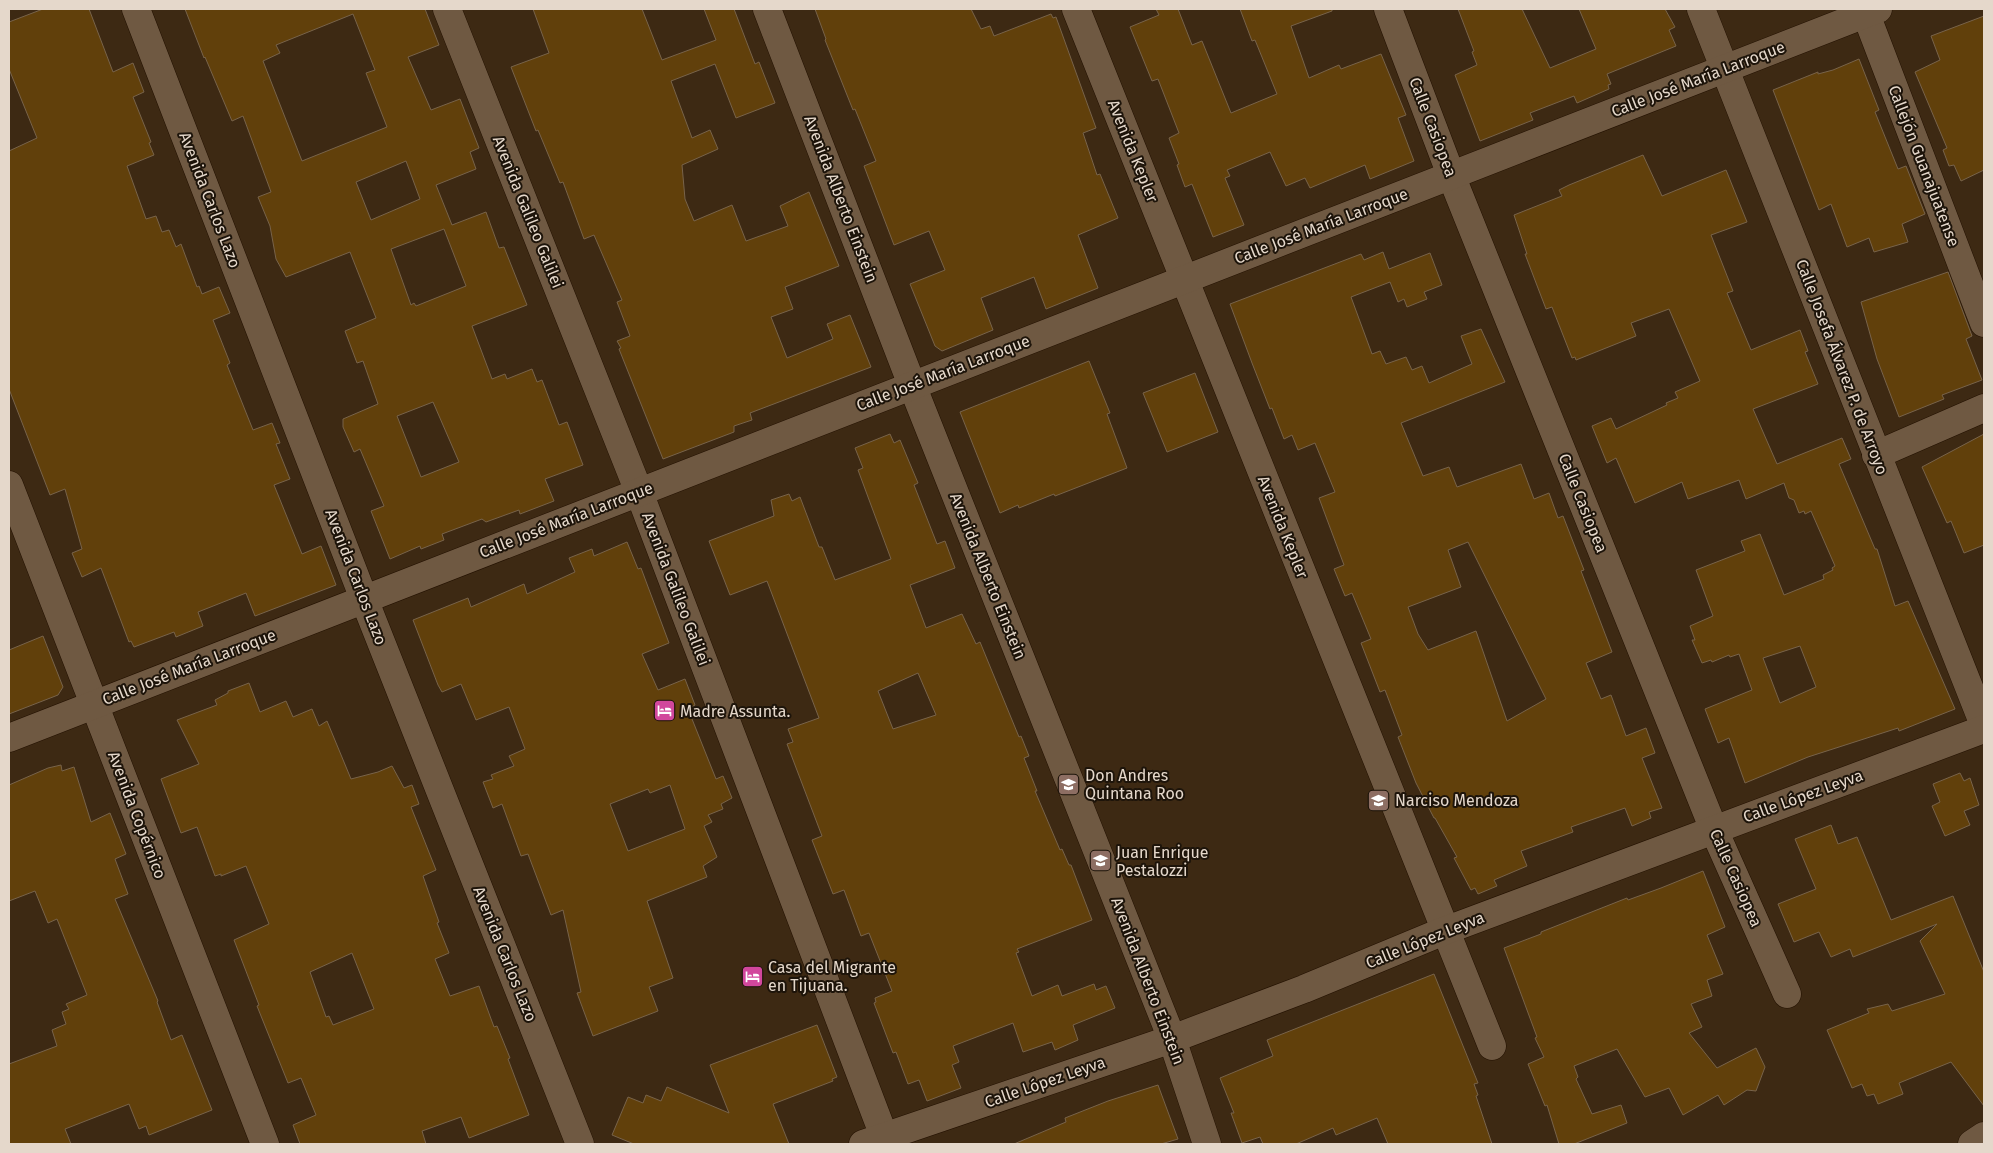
<svg xmlns="http://www.w3.org/2000/svg" width="1993" height="1153" font-family="'Fira Sans',sans-serif">
  <style>
    .building { fill: #61400b; stroke: #78634a; fill-rule: evenodd }
    .lines { fill: none; stroke-linecap: round; stroke-linejoin: round }
    .street-casing { stroke: #231100; stroke-width: 29 }
    .street { stroke: #6f5942; stroke-width: 28 }
    .labels { text-anchor: middle; dominant-baseline: central; stroke-width: 4; stroke-linejoin: round; paint-order: stroke }
    .street-label { font-size: 16px; fill: #e5d8cb; stroke: #1d140a }
    .poi-label { font-size: 16px; fill: #e5d8cb; stroke: #1d140a; text-anchor: start }
  </style>
  <rect width="100%" height="100%" fill="#3d2913"/>
  <g class="building">
    <path d="M 43,9 L 89,9 L 113,72 L 133,63 L 144,92 L 133,97 L 151,142 L 149,143 L 154,155 L 127,166 L 146,219 L 156,216 L 162,232 L 169,230 L 176,247 L 181,244 L 197,287 L 199,286 L 202,294 L 219,287 L 230,313 L 213,320 L 230,363 L 227,365 L 253,430 L 272,423 L 280,443 L 276,444 L 290,479 L 274,485 L 302,554 L 321,546 L 336,585 L 255,616 L 246,593 L 198,612 L 203,626 L 176,637 L 174,632 L 134,647 L 131,641 L 129,642 L 101,568 L 82,577 L 72,553 L 82,549 L 65,489 L 50,495 L 9,389 L 9,151 L 37,138 L 9,69 L 9,22 Z"/>
    <path d="M 185,9 L 425,9 L 439,45 L 408,57 L 431,110 L 460,99 L 479,148 L 470,152 L 476,169 L 436,185 L 452,225 L 486,212 L 499,248 L 504,247 L 527,305 L 472,326 L 492,379 L 505,374 L 507,379 L 532,369 L 537,382 L 542,380 L 559,425 L 567,422 L 583,465 L 545,479 L 554,501 L 520,514 L 519,510 L 486,522 L 482,519 L 442,534 L 444,540 L 421,549 L 420,546 L 390,559 L 371,511 L 384,506 L 360,449 L 354,452 L 343,427 L 343,419 L 378,404 L 363,361 L 357,363 L 345,331 L 376,318 L 350,252 L 286,277 L 276,259 L 270,226 L 258,197 L 271,192 L 243,116 L 232,121 L 205,57 L 204,58 ZM 353,14 L 375,70 L 366,73 L 387,127 L 302,161 L 263,61 L 280,53 L 276,45 ZM 406,161 L 420,199 L 371,220 L 356,182 ZM 444,229 L 466,286 L 416,306 L 414,303 L 411,305 L 391,249 ZM 433,402 L 459,462 L 421,477 L 397,416 Z"/>
    <path d="M 533,9 L 642,9 L 662,60 L 716,40 L 704,9 L 734,9 L 755,64 L 759,62 L 775,103 L 736,118 L 715,64 L 671,81 L 692,138 L 710,130 L 718,149 L 682,165 L 685,199 L 694,221 L 732,205 L 746,241 L 788,226 L 780,206 L 809,192 L 839,266 L 785,287 L 793,309 L 771,317 L 787,358 L 833,339 L 827,324 L 850,315 L 871,367 L 750,413 L 752,420 L 734,426 L 734,432 L 663,459 L 619,349 L 621,348 L 617,341 L 630,336 L 617,302 L 622,300 L 594,235 L 584,239 L 563,182 L 560,183 L 538,130 L 536,131 L 511,67 L 549,53 Z"/>
    <path d="M 815,9 L 971,9 L 981,29 L 990,26 L 994,36 L 1051,14 L 1053,18 L 1056,17 L 1096,128 L 1083,133 L 1097,175 L 1100,174 L 1118,218 L 1078,235 L 1098,288 L 1046,309 L 1034,277 L 981,298 L 993,330 L 942,351 L 935,346 L 910,284 L 945,270 L 929,231 L 894,245 L 864,166 L 876,161 L 855,109 L 853,110 L 825,40 L 826,39 Z"/>
    <path d="M 1156,9 L 1178,9 L 1192,45 L 1202,41 L 1231,113 L 1277,94 L 1255,40 L 1252,41 L 1240,9 L 1332,9 L 1332,11 L 1291,26 L 1309,78 L 1339,65 L 1341,69 L 1381,54 L 1406,115 L 1398,118 L 1414,161 L 1370,179 L 1365,165 L 1310,188 L 1305,178 L 1286,186 L 1270,152 L 1227,170 L 1230,176 L 1225,178 L 1244,225 L 1213,237 L 1192,184 L 1185,187 L 1177,165 L 1179,164 L 1169,138 L 1179,133 L 1158,79 L 1152,81 L 1130,27 L 1159,15 Z"/>
    <path d="M 1458,9 L 1522,9 L 1550,68 L 1596,49 L 1579,9 L 1665,9 L 1675,27 L 1669,30 L 1676,46 L 1607,74 L 1611,84 L 1608,85 L 1609,89 L 1577,103 L 1574,96 L 1530,113 L 1533,120 L 1480,141 L 1455,75 L 1477,65 L 1472,52 L 1474,51 Z"/>
    <path d="M 1984,16 L 1984,170 L 1961,181 L 1954,165 L 1949,166 L 1943,150 L 1947,148 L 1915,72 L 1940,60 L 1931,36 Z"/>
    <path d="M 1859,59 L 1879,110 L 1875,112 L 1898,169 L 1906,166 L 1925,214 L 1902,224 L 1908,242 L 1874,252 L 1869,238 L 1847,247 L 1831,204 L 1819,210 L 1773,90 L 1818,72 L 1818,74 L 1833,70 Z"/>
    <path d="M 1643,155 L 1662,196 L 1726,170 L 1747,222 L 1711,235 L 1733,291 L 1727,293 L 1751,350 L 1800,330 L 1808,351 L 1805,352 L 1818,384 L 1753,409 L 1777,464 L 1842,438 L 1851,459 L 1839,464 L 1875,549 L 1877,549 L 1895,606 L 1908,601 L 1955,709 L 1899,731 L 1898,728 L 1808,757 L 1745,783 L 1729,738 L 1718,743 L 1705,709 L 1752,690 L 1739,654 L 1730,657 L 1729,655 L 1712,662 L 1711,660 L 1702,663 L 1692,640 L 1695,640 L 1690,626 L 1713,616 L 1696,570 L 1745,551 L 1741,541 L 1760,534 L 1784,595 L 1824,579 L 1823,575 L 1833,570 L 1832,568 L 1835,566 L 1811,511 L 1805,514 L 1804,511 L 1799,513 L 1794,500 L 1789,498 L 1784,483 L 1746,499 L 1739,480 L 1688,499 L 1682,482 L 1635,503 L 1616,458 L 1607,463 L 1592,426 L 1611,418 L 1616,429 L 1667,405 L 1666,403 L 1678,398 L 1675,392 L 1700,381 L 1669,309 L 1631,323 L 1636,336 L 1576,360 L 1575,357 L 1572,358 L 1552,307 L 1546,309 L 1541,296 L 1525,254 L 1527,254 L 1514,215 L 1562,196 L 1559,190 L 1569,185 ZM 1800,646 L 1816,687 L 1780,703 L 1763,658 Z"/>
    <path d="M 1383,252 L 1389,269 L 1430,253 L 1442,285 L 1424,292 L 1427,299 L 1407,307 L 1404,299 L 1398,302 L 1390,282 L 1351,297 L 1372,354 L 1380,351 L 1386,364 L 1406,357 L 1412,370 L 1422,366 L 1429,383 L 1472,364 L 1461,336 L 1481,329 L 1505,382 L 1401,423 L 1423,476 L 1449,467 L 1457,487 L 1521,464 L 1534,499 L 1549,493 L 1558,518 L 1563,516 L 1584,570 L 1581,571 L 1612,652 L 1586,663 L 1601,699 L 1611,695 L 1626,736 L 1646,728 L 1655,753 L 1642,758 L 1662,808 L 1649,812 L 1651,818 L 1632,826 L 1625,808 L 1571,827 L 1573,832 L 1521,851 L 1527,866 L 1494,880 L 1497,886 L 1478,894 L 1475,888 L 1471,890 L 1454,858 L 1457,857 L 1435,818 L 1434,818 L 1416,783 L 1398,737 L 1402,735 L 1385,690 L 1380,692 L 1361,643 L 1371,639 L 1352,593 L 1345,596 L 1334,569 L 1344,565 L 1319,498 L 1335,492 L 1315,443 L 1298,450 L 1292,435 L 1284,439 L 1272,408 L 1270,409 L 1252,363 L 1230,304 L 1361,254 L 1364,260 ZM 1468,542 L 1546,699 L 1507,721 L 1476,631 L 1428,650 L 1418,634 L 1408,607 L 1461,587 L 1448,550 Z"/>
    <path d="M 1948,272 L 1972,336 L 1966,339 L 1982,380 L 1942,395 L 1944,399 L 1899,417 L 1877,359 L 1861,302 Z"/>
    <path d="M 1089,361 L 1110,413 L 1107,414 L 1127,468 L 1055,496 L 1054,494 L 1019,508 L 1018,505 L 1000,513 L 960,412 Z"/>
    <path d="M 1195,373 L 1218,432 L 1167,452 L 1143,393 Z"/>
    <path d="M 890,434 L 894,443 L 900,440 L 918,483 L 914,485 L 937,544 L 945,541 L 955,568 L 910,585 L 926,628 L 962,614 L 976,644 L 980,642 L 1019,737 L 1021,736 L 1029,756 L 1024,758 L 1037,791 L 1035,791 L 1060,850 L 1062,849 L 1069,865 L 1071,865 L 1092,920 L 1017,949 L 1019,952 L 1016,953 L 1032,996 L 1058,985 L 1062,996 L 1094,984 L 1096,990 L 1106,986 L 1115,1008 L 1073,1025 L 1078,1040 L 1055,1050 L 1052,1042 L 1023,1052 L 1013,1023 L 953,1046 L 959,1062 L 952,1065 L 961,1088 L 927,1101 L 919,1080 L 908,1084 L 896,1052 L 893,1053 L 874,1003 L 876,1002 L 875,998 L 892,991 L 869,933 L 861,936 L 844,890 L 833,894 L 812,840 L 822,836 L 787,744 L 793,742 L 788,729 L 819,718 L 767,581 L 730,595 L 709,541 L 774,516 L 771,500 L 789,494 L 792,501 L 800,497 L 819,547 L 822,547 L 835,580 L 891,559 L 858,470 L 863,468 L 855,448 ZM 918,673 L 936,715 L 893,729 L 878,691 Z"/>
    <path d="M 1984,434 L 1984,545 L 1964,553 L 1951,521 L 1947,523 L 1922,467 Z"/>
    <path d="M 627,542 L 638,569 L 641,568 L 669,643 L 642,654 L 658,690 L 685,679 L 695,705 L 688,709 L 716,779 L 723,776 L 732,798 L 721,804 L 723,809 L 708,815 L 712,822 L 704,826 L 717,857 L 703,866 L 707,877 L 647,901 L 673,978 L 649,987 L 658,1011 L 593,1036 L 577,993 L 581,992 L 563,910 L 551,915 L 528,854 L 521,856 L 502,804 L 493,808 L 483,782 L 493,779 L 491,775 L 514,766 L 509,756 L 525,749 L 509,707 L 476,720 L 461,684 L 442,692 L 438,685 L 413,620 L 468,598 L 471,607 L 524,584 L 527,594 L 575,572 L 569,558 L 592,549 L 594,556 ZM 670,785 L 685,829 L 628,851 L 610,804 L 648,789 L 650,793 Z"/>
    <path d="M 43,636 L 63,687 L 58,695 L 9,714 L 9,650 Z"/>
    <path d="M 249,683 L 260,712 L 286,701 L 293,717 L 312,709 L 319,726 L 327,721 L 351,779 L 378,772 L 392,766 L 404,788 L 412,785 L 419,804 L 411,807 L 436,870 L 423,876 L 439,922 L 437,923 L 449,953 L 435,959 L 450,996 L 479,986 L 494,1027 L 497,1026 L 510,1058 L 508,1059 L 529,1115 L 469,1138 L 461,1117 L 422,1131 L 426,1144 L 300,1144 L 293,1125 L 316,1115 L 301,1078 L 288,1083 L 257,1006 L 259,1005 L 234,940 L 269,924 L 246,866 L 221,876 L 221,874 L 215,876 L 197,827 L 181,833 L 161,779 L 199,764 L 177,720 L 217,705 L 215,700 L 228,693 L 228,691 ZM 352,953 L 374,1009 L 333,1025 L 329,1016 L 326,1017 L 310,972 Z"/>
    <path d="M 61,765 L 62,771 L 74,767 L 91,822 L 110,813 L 126,854 L 115,859 L 128,894 L 115,899 L 158,1001 L 157,1002 L 171,1040 L 182,1035 L 212,1110 L 149,1135 L 146,1126 L 139,1129 L 129,1104 L 65,1129 L 71,1144 L 9,1144 L 9,1064 L 57,1046 L 52,1030 L 66,1024 L 62,1012 L 69,1009 L 66,1004 L 87,995 L 57,919 L 48,923 L 35,891 L 9,901 L 9,785 L 48,768 Z"/>
    <path d="M 1960,773 L 1964,781 L 1970,778 L 1979,805 L 1964,811 L 1970,825 L 1945,836 L 1932,806 L 1940,802 L 1933,784 Z"/>
    <path d="M 1831,825 L 1838,844 L 1857,837 L 1891,920 L 1953,896 L 1984,972 L 1984,1106 L 1951,1062 L 1899,1083 L 1903,1094 L 1878,1104 L 1874,1094 L 1867,1096 L 1862,1084 L 1852,1088 L 1827,1030 L 1869,1013 L 1867,1009 L 1888,1004 L 1892,1011 L 1945,994 L 1920,941 L 1937,924 L 1853,957 L 1850,949 L 1831,957 L 1819,932 L 1794,942 L 1778,904 L 1816,889 L 1795,839 Z"/>
    <path d="M 1703,871 L 1725,927 L 1707,935 L 1723,974 L 1707,980 L 1712,996 L 1691,1004 L 1702,1027 L 1689,1033 L 1717,1068 L 1756,1048 L 1765,1067 L 1756,1091 L 1747,1090 L 1724,1105 L 1718,1095 L 1683,1115 L 1669,1088 L 1645,1097 L 1617,1049 L 1574,1066 L 1578,1077 L 1576,1079 L 1592,1114 L 1621,1105 L 1627,1123 L 1574,1144 L 1559,1144 L 1547,1105 L 1545,1106 L 1528,1064 L 1544,1057 L 1535,1038 L 1537,1037 L 1504,948 L 1541,934 L 1541,932 L 1627,898 L 1628,900 L 1661,888 Z"/>
    <path d="M 1434,974 L 1478,1083 L 1474,1084 L 1478,1095 L 1476,1096 L 1492,1144 L 1388,1144 L 1377,1118 L 1336,1135 L 1333,1128 L 1296,1144 L 1263,1144 L 1260,1137 L 1242,1143 L 1231,1113 L 1234,1113 L 1220,1078 L 1273,1056 L 1267,1040 Z"/>
    <path d="M 817,1025 L 837,1077 L 832,1079 L 833,1081 L 773,1104 L 789,1144 L 634,1144 L 612,1135 L 628,1097 L 643,1103 L 646,1095 L 661,1101 L 667,1087 L 729,1113 L 710,1065 Z"/>
    <path d="M 1158,1085 L 1178,1139 L 1161,1144 L 1014,1144 L 1066,1122 L 1065,1118 L 1108,1101 Z"/>
  </g>
  <g class="lines">
    <defs>
      <g id="street">
        <path d="M 136,9 L 364,599 L 580,1144"/>
        <path d="M 447,9 L 639,492 L 887,1144"/>
        <path d="M 767,9 L 912,385 L 1172,1039 L 1207,1144"/>
        <path d="M 1076,9 L 1492,1046"/>
        <path d="M 1388,9 L 1451,175 L 1714,830 L 1787,994"/>
        <path d="M 1701,9 L 1984,725"/>
        <path d="M 1864,9 L 1984,323"/>
        <path d="M 1876,455 L 1984,408"/>
        <path d="M 9,485 L 265,1144"/>
        <path d="M 9,738 L 1878,9"/>
        <path d="M 863,1144 L 1172,1039 L 1304,989 L 1444,931 L 1984,729"/>
        <path d="M 1972,1144 L 1984,1136"/>
      </g>
    </defs>
    <use href="#street" class="street-casing"/>
    <use href="#street" class="street"/>
  </g>
  <defs>
    <symbol id="hotel-square" viewBox="-11 -11 22 22"><rect x="-9" y="-9" width="18" height="18" rx="4" fill="#d1479c" stroke="#1d140a"/><path d="M-6-4.5h1.5V1H6V5H4.5V3h-9V5H-6ZM-4 0a1.8 1.8 0 1 1 3.6 0ZM.5 0V-2.5h3Q6-2.5 6 0Z" fill="#fff"/></symbol>
    <symbol id="school-square" viewBox="-11 -11 22 22"><rect x="-9" y="-9" width="18" height="18" rx="4" fill="#8d6e63" stroke="#1d140a"/><path d="M0-5L7-2L0 1L-7-2ZM-4 1L0 2.5L4 1V4Q0 6-4 4Z" fill="#fff"/></symbol>
  </defs>
  <g fill-rule="evenodd">
    <use href="#hotel-square" x="652" y="698" width="25" height="25"/>
    <use href="#school-square" x="1056" y="772" width="25" height="25"/>
    <use href="#school-square" x="1366" y="788" width="25" height="25"/>
    <use href="#school-square" x="1088" y="848" width="25" height="25"/>
    <use href="#hotel-square" x="740" y="964" width="25" height="25"/>
  </g>
  <g class="labels">
    <g class="street-label">
      <text transform="translate(1698 79) rotate(-21)">Calle José María Larroque</text>
      <text transform="translate(1433 127) rotate(69)">Calle Casiopea</text>
      <text transform="translate(1133 151) rotate(68)">Avenida Kepler</text>
      <text transform="translate(1924 166) rotate(69)">Callejón Guanajuatense</text>
      <text transform="translate(841 199) rotate(69)">Avenida Alberto Einstein</text>
      <text transform="translate(210 200) rotate(69)">Avenida Carlos Lazo</text>
      <text transform="translate(528 212) rotate(68)">Avenida Galileo Galilei</text>
      <text transform="translate(1321 226) rotate(-21)">Calle José María Larroque</text>
      <text transform="translate(1842 367) rotate(69)">Calle Josefa Álvarez P. de Arroyo</text>
      <text transform="translate(943 373) rotate(-21)">Calle José María Larroque</text>
      <text transform="translate(1583 503) rotate(68)">Calle Casiopea</text>
      <text transform="translate(566 520) rotate(-21)">Calle José María Larroque</text>
      <text transform="translate(1283 527) rotate(68)">Avenida Kepler</text>
      <text transform="translate(988 576) rotate(68)">Avenida Alberto Einstein</text>
      <text transform="translate(356 577) rotate(69)">Avenida Carlos Lazo</text>
      <text transform="translate(676 589) rotate(69)">Avenida Galileo Galilei</text>
      <text transform="translate(189 667) rotate(-21)">Calle José María Larroque</text>
      <text transform="translate(1803 796) rotate(-20)">Calle López Leyva</text>
      <text transform="translate(137 815) rotate(69)">Avenida Copérnico</text>
      <text transform="translate(1736 878) rotate(66)">Calle Casiopea</text>
      <text transform="translate(1425 940) rotate(-22)">Calle López Leyva</text>
      <text transform="translate(505 954) rotate(68)">Avenida Carlos Lazo</text>
      <text transform="translate(1148 981) rotate(69)">Avenida Alberto Einstein</text>
      <text transform="translate(1045 1082) rotate(-19)">Calle López Leyva</text>
    </g>
    <g class="poi-label">
      <text x="680" y="711">Madre Assunta.</text>
      <text x="1085" y="775">Don Andres<tspan x="1085" dy="18">Quintana Roo</tspan></text>
      <text x="1395" y="800">Narciso Mendoza</text>
      <text x="1116" y="852">Juan Enrique<tspan x="1116" dy="18">Pestalozzi</tspan></text>
      <text x="768" y="967">Casa del Migrante<tspan x="768" dy="18">en Tijuana.</tspan></text>
    </g>
  </g>
  <rect width="1993" height="1153" fill="none" stroke="#e5d8cb" stroke-width="20"/>
</svg>
